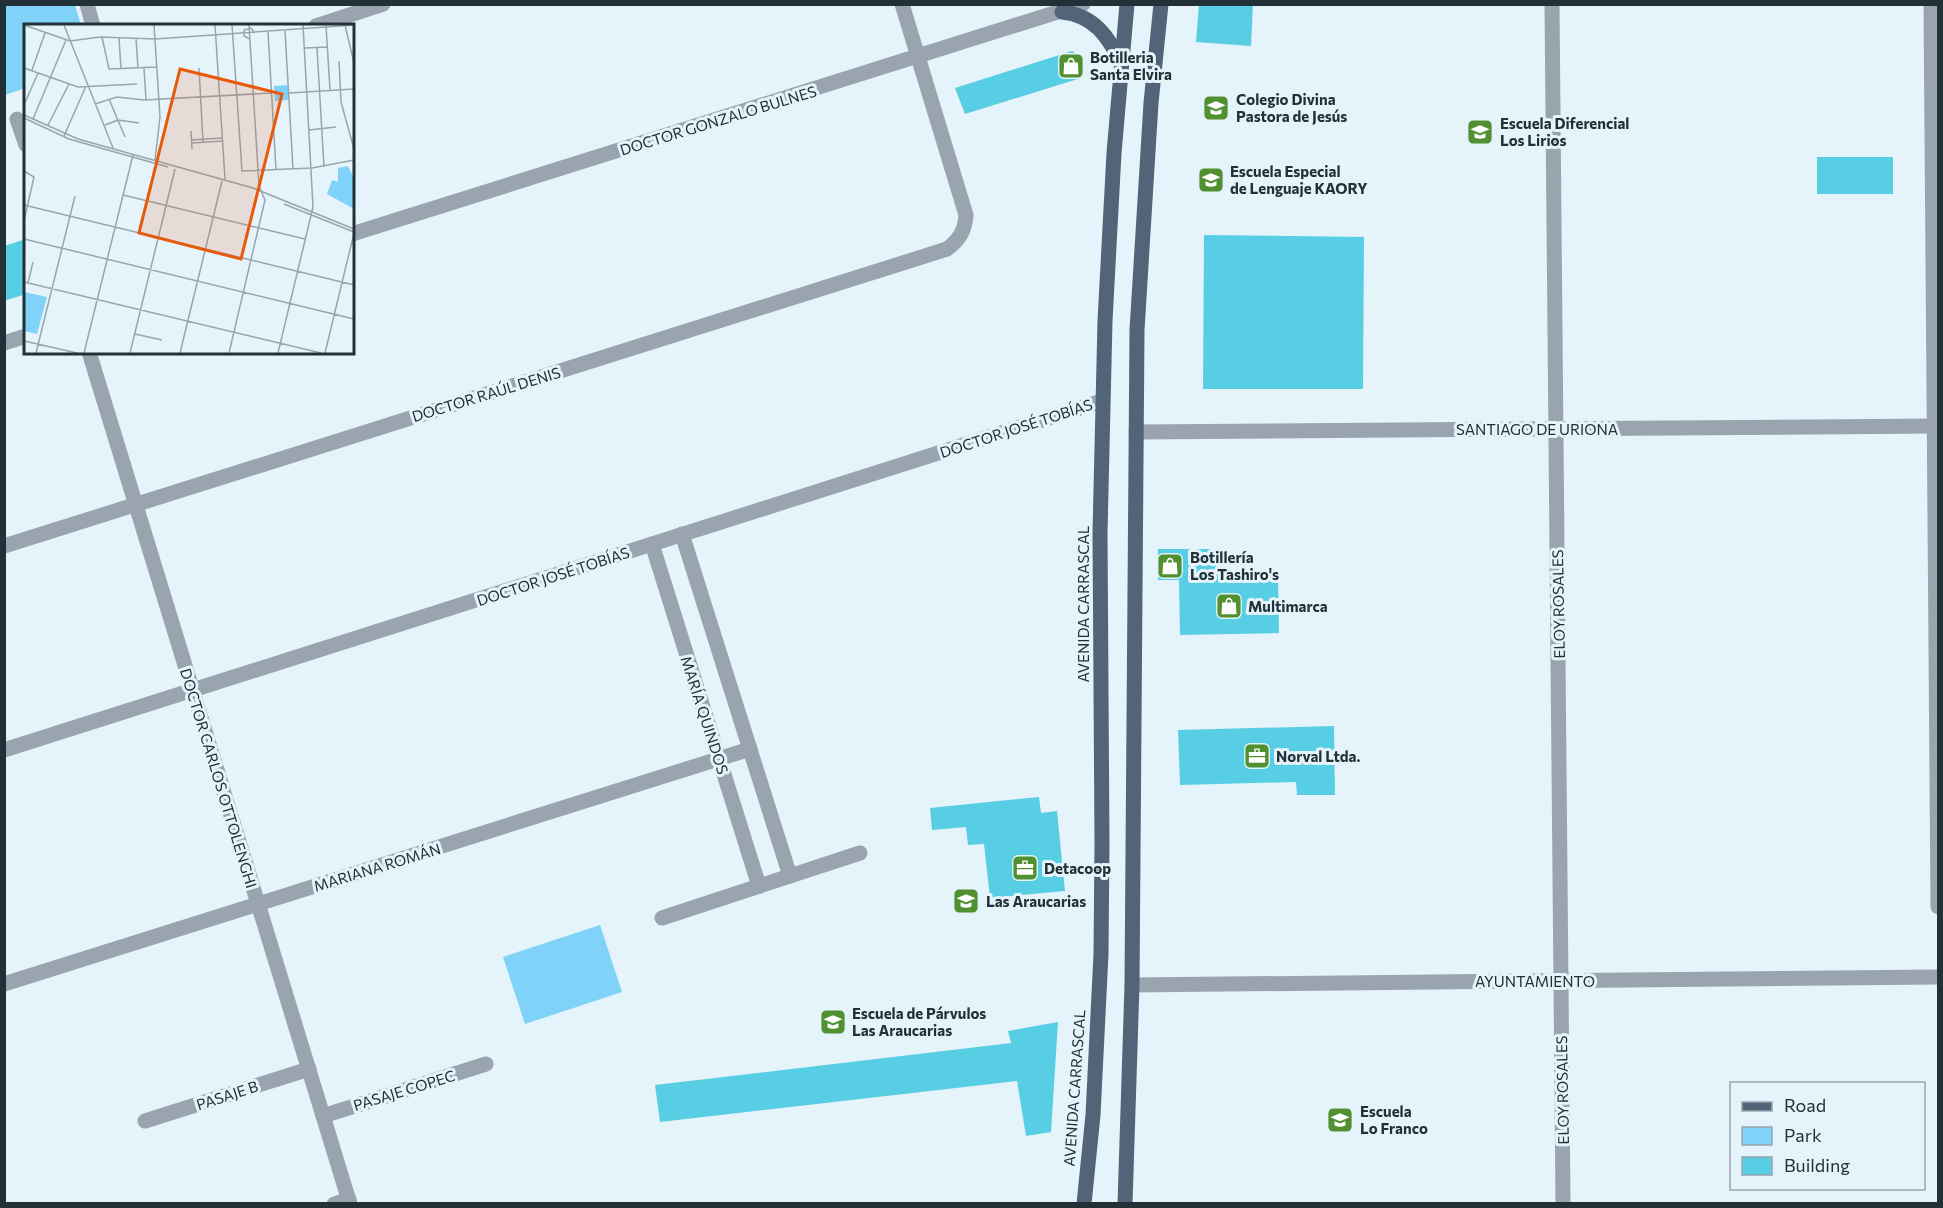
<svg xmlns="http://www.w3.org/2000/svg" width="1943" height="1208" font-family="Commissioner,sans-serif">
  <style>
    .green { fill: #80d2f9 }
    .building { fill: #58cee4 }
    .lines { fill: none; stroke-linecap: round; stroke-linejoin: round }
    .minor { stroke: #99a4af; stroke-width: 15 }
    .tertiary { stroke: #99a4af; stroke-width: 15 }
    .primary { stroke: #526578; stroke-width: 15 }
    .labels { text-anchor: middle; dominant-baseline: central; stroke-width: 6; stroke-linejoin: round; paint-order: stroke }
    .poi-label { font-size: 15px; font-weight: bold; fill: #223037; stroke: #e5f3fb; text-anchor: start }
    .street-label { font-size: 15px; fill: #223037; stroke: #e5f3fb }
    .inset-road { fill: none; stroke: #97a5ad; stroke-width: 1.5 }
    .view { fill: #e8590c; fill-opacity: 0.15; stroke: #e8590c; stroke-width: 3 }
    .inset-edge { fill: none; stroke: #223037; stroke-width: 3 }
  </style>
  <rect width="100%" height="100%" fill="#e5f3fb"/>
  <g class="green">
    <path d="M 5,4 L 75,5 L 81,25 L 26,26 L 25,88 L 5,95 Z"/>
    <path d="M 600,925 L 622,992 L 525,1024 L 503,957 Z"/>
  </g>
  <g class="building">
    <path d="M 1199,4 L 1253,4 L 1251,46 L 1196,42 Z"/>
    <path d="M 1072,51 L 1082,57 L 1081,78 L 965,114 L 955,88 Z"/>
    <rect x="1817" y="157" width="76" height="37"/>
    <path d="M 1204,235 L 1364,237 L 1363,389 L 1203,389 Z"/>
    <path d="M 26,239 L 26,294 L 4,301 L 4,246 Z"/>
    <path d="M 1158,549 L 1221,549 L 1221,580 L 1278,578 L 1279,633 L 1180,635 L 1179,580 L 1158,580 Z"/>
    <path d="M 1334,726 L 1335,795 L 1297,795 L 1296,782 L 1180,785 L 1178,730 Z"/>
    <path d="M 1039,797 L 1041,813 L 1057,811 L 1065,891 L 990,898 L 984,844 L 968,845 L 966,827 L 932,830 L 930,808 Z"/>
    <path d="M 1058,1022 L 1051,1132 L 1026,1136 L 1017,1081 L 660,1122 L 655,1085 L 1011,1043 L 1008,1031 Z"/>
  </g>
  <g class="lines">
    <g class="minor">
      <path d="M 87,4 L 93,26"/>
      <path d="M 1552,4 L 1563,1204"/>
      <path d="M 316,26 L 383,4"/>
      <path d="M 17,119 L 26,145"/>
      <path d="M 89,352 L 350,1204"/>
      <path d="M 1136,432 L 1938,426"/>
      <path d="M 682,534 L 790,876"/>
      <path d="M 652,544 L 759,886"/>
      <path d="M 4,546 L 947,249 C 959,240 965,231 966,215 L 902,4"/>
      <path d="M 4,750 L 1102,401"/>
      <path d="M 662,918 L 860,853"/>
      <path d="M 4,984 L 750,749"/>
      <path d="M 1132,985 L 1938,977"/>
      <path d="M 323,1116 L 486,1064"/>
      <path d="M 145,1121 L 309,1069"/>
      <path d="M 334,1204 L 349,1199"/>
    </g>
    <g class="tertiary">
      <path d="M 1931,4 L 1938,907"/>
      <path d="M 352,234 L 1083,4"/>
      <path d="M 4,343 L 26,336"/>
    </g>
    <g class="primary">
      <path d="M 1062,12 C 1093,15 1109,36 1121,64"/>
      <path d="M 1084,1204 L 1093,1115 L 1101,954 L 1102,843 L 1100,533 L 1105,321 L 1114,153 L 1127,4"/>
      <path d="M 1125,1204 L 1132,985 L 1137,330 L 1151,103 L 1161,4"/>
    </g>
  </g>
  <defs>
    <symbol id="shop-square" viewBox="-11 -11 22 22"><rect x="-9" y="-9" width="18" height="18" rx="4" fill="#519031" stroke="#e5f3fb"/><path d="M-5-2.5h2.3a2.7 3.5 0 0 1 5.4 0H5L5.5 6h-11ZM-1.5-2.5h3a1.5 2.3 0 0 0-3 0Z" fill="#fff"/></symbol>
    <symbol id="school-square" viewBox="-11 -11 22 22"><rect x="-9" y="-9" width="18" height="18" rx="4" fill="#519031" stroke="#e5f3fb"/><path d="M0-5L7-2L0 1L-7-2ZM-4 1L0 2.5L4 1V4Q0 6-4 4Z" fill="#fff"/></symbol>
    <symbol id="office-square" viewBox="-11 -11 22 22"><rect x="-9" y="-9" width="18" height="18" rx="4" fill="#519031" stroke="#e5f3fb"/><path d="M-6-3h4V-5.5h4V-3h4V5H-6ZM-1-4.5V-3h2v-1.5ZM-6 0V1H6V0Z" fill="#fff"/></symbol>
  </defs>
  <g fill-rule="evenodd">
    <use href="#shop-square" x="1056" y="51" width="30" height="30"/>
    <use href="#school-square" x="1201" y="93" width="30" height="30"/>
    <use href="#school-square" x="1465" y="117" width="30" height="30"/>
    <use href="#school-square" x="1196" y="165" width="30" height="30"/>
    <use href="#shop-square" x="1155" y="551" width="30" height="30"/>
    <use href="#shop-square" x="1214" y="591" width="30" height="30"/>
    <use href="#office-square" x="1242" y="741" width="30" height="30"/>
    <use href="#office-square" x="1010" y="853" width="30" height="30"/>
    <use href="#school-square" x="951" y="886" width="30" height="30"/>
    <use href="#school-square" x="818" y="1007" width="30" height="30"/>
    <use href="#school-square" x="1325" y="1105" width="30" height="30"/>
  </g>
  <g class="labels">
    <g class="poi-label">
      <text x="1090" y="57">Botilleria<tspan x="1090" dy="17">Santa Elvira</tspan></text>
      <text x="1236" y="99">Colegio Divina<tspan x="1236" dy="17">Pastora de Jesús</tspan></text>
      <text x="1500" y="123">Escuela Diferencial<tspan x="1500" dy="17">Los Lirios</tspan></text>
      <text x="1230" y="171">Escuela Especial<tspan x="1230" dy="17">de Lenguaje KAORY</tspan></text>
      <text x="1190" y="557">Botillería<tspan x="1190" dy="17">Los Tashiro's</tspan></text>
      <text x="1248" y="606">Multimarca</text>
      <text x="1276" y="756">Norval Ltda.</text>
      <text x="1044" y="868">Detacoop</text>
      <text x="986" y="901">Las Araucarias</text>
      <text x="852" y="1013">Escuela de Párvulos<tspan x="852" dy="17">Las Araucarias</tspan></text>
      <text x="1360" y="1111">Escuela<tspan x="1360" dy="17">Lo Franco</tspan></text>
    </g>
    <g class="street-label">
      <text transform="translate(718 120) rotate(-17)">DOCTOR GONZALO BULNES</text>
      <text transform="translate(486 394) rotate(-17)">DOCTOR RAÚL DENIS</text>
      <text transform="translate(1016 428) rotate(-18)">DOCTOR JOSÉ TOBÍAS</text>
      <text x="1537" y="429">SANTIAGO DE URIONA</text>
      <text transform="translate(553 576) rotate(-18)">DOCTOR JOSÉ TOBÍAS</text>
      <text transform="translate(1083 604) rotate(-90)">AVENIDA CARRASCAL</text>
      <text transform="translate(1558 604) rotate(-91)">ELOY ROSALES</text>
      <text transform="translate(705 715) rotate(72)">MARÍA QUINDOS</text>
      <text transform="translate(219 778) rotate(73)">DOCTOR CARLOS OTTOLENGHI</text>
      <text transform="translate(377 867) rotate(-17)">MARIANA ROMÁN</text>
      <text x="1535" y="981">AYUNTAMIENTO</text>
      <text transform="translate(1074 1088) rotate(-86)">AVENIDA CARRASCAL</text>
      <text transform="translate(404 1090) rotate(-17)">PASAJE COPEC</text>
      <text transform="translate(1562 1090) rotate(-91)">ELOY ROSALES</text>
      <text transform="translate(227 1095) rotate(-18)">PASAJE B</text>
    </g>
  </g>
  <g transform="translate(24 24)">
    <rect width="330" height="330" fill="#e5f3fb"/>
    <path d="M 264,61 L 265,76 L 251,77 L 250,62 ZM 324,142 L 330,154 L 330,185 L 303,170 L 308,156 L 314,158 L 314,144 ZM 0,268 L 23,273 L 13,310 L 0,307 Z" fill="#80d2f9"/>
    <path class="inset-road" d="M 0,1 L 46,17 L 76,13 L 131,15 L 330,1M 40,1 L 89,124M 130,1 L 136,93 L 131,136M 191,1 L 201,155M 208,1 L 218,147 L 288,144 L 330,136M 302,1 L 306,66M 321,1 L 330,39M 261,7 L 269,145M 244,8 L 252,146M 78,13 L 85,45 L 133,43M 95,14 L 97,45M 112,14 L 114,44M 226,15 L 220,12 L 220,6 L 227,4 L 231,9M 281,24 L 303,23M 293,24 L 300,143M 315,37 L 317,78 L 330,125M 0,44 L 54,63 L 113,60M 120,44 L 122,76M 175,44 L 179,118M 8,46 L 21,9M 265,69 L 330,65M 85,75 L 101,113M 71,80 L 93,73 L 120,76 L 248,69M 0,81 L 14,49M 0,91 L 54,115 L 229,164 L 330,205M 0,94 L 45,115 L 144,143M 9,95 L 42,16M 24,101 L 45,60M 81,101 L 94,96 L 115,99M 285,106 L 312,103M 167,107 L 168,125M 40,112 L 62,62M 167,116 L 199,114M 168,119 L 199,117M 0,147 L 10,153 L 0,197M 99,171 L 281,215M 260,180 L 330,208M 0,181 L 330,261M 0,215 L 330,295M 0,258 L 297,329M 4,259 L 9,238M 111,310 L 138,316M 0,317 L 53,329M 12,329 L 51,172M 60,329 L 109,131M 106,329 L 151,145M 156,329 L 198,157M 205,329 L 241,176 L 235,162 L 225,1M 254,329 L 289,183 L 279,1M 301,329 L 330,209"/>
    <path class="view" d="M 156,45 L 258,70 L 217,235 L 115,209 Z"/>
    <rect width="330" height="330" class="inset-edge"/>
  </g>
  <rect width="1943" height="1208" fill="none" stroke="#223037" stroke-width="12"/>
  <rect x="1730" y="1082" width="195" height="108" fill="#e5f3fb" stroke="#97a5ad" stroke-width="1.5"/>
  <rect x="1742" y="1102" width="30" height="9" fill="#526578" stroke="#97a5ad" stroke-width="1.5"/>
  <text x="1784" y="1112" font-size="18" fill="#223037">Road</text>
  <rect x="1742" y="1127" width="30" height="18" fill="#80d2f9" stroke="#97a5ad" stroke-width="1.5"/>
  <text x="1784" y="1142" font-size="18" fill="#223037">Park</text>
  <rect x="1742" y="1157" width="30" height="18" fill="#58cee4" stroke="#97a5ad" stroke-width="1.5"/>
  <text x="1784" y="1172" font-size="18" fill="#223037">Building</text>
</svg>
